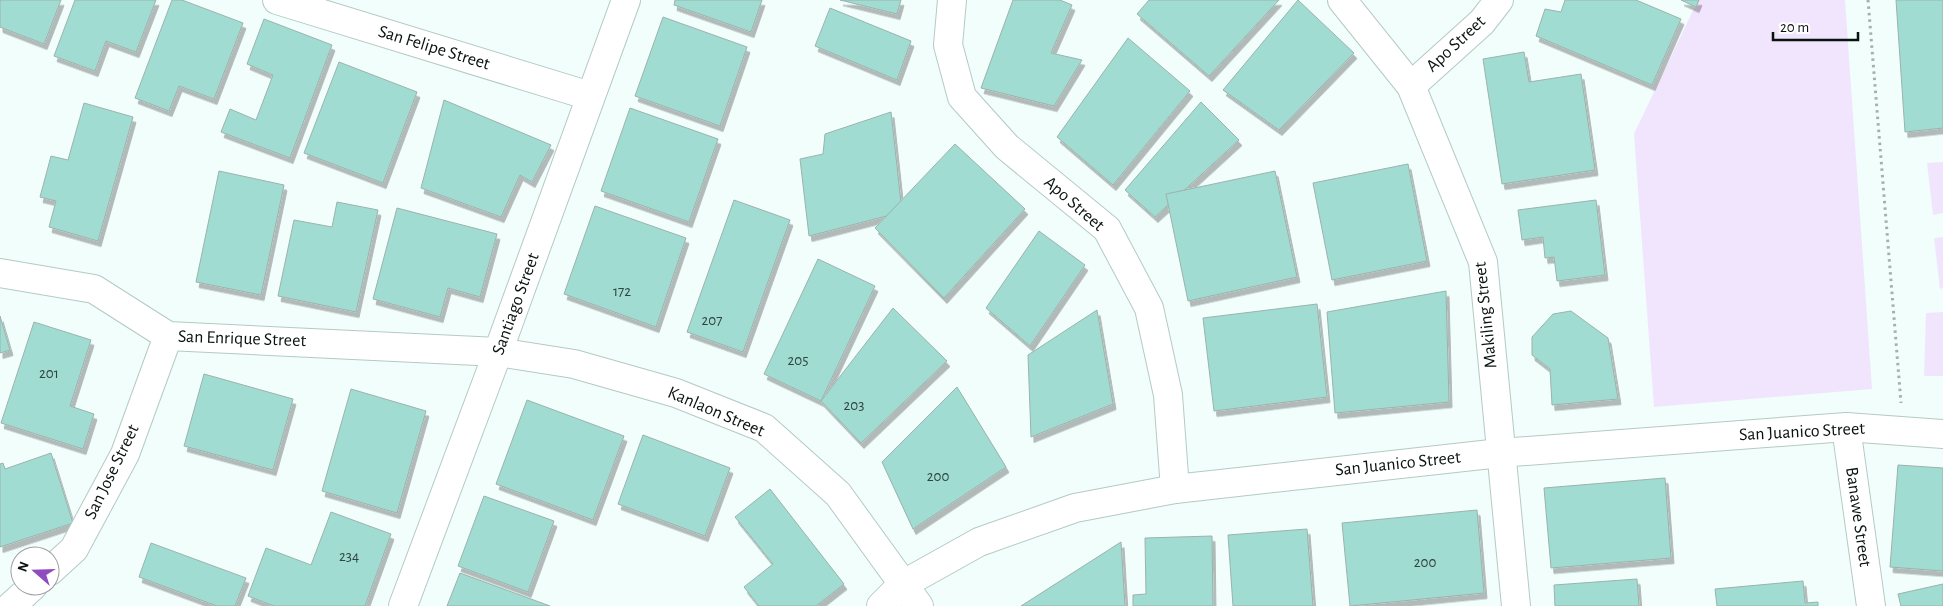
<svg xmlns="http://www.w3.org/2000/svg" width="1943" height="606" font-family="'Alegreya Sans',sans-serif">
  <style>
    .green { fill: #f1e5fd }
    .building { fill: #a0dcd1; stroke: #9cb2ad; filter: url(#shadow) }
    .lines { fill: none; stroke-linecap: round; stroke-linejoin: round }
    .street-casing { stroke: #b4cac5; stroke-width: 30 }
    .path { stroke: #a4b0ad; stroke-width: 3; stroke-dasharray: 2.5 4; stroke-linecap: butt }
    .street { stroke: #fff; stroke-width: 28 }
    .labels { text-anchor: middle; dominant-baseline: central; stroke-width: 4.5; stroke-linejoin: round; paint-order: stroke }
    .number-label { font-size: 15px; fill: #304440 }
    .street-label { font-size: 18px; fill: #0a1210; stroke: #fff }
  </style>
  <defs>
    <filter id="shadow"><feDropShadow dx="3" dy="5.5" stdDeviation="0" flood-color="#0004"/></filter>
  </defs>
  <rect width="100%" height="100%" fill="#f1fefb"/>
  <g class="green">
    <path d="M 1698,0 L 1845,0 L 1872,389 L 1654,407 L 1634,134 Z"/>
    <path d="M 1943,162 L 1943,213 L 1933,215 L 1927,163 Z"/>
    <path d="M 1943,237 L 1943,288 L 1940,289 L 1934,238 Z"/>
    <path d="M 1943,312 L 1943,376 L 1924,376 L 1926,313 Z"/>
  </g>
  <g class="building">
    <path d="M 0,0 L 61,0 L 44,44 L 0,27 Z"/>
    <path d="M 75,0 L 156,0 L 136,52 L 106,41 L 95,71 L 54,56 Z"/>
    <path d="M 172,0 L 182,0 L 243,23 L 214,99 L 179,86 L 169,111 L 135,98 Z"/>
    <path d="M 675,0 L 762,0 L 751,32 L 674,5 Z"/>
    <path d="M 840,0 L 901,0 L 897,14 Z"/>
    <path d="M 1013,0 L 1060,0 L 1072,5 L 1051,53 L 1082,60 L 1054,106 L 981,88 Z"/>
    <path d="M 1149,0 L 1279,0 L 1209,76 L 1137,14 Z"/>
    <path d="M 1298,0 L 1354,53 L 1279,130 L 1223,90 Z"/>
    <path d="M 1565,0 L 1636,0 L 1681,19 L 1652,85 L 1536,36 L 1545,9 L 1561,12 Z"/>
    <path d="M 1681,0 L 1699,0 L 1696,7 Z"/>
    <path d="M 1896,0 L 1943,0 L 1943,128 L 1905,132 Z"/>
    <path d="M 830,8 L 911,41 L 897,80 L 815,46 Z"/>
    <path d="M 663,17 L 747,47 L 720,126 L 635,96 Z"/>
    <path d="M 264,19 L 332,45 L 290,158 L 221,132 L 230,109 L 256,120 L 273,75 L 247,64 Z"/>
    <path d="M 1128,38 L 1190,91 L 1113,185 L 1057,137 Z"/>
    <path d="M 1524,52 L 1529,82 L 1581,74 L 1595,170 L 1502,184 L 1483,59 Z"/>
    <path d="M 339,62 L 417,92 L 383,183 L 304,153 Z"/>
    <path d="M 444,100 L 551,145 L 532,182 L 520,175 L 501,217 L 421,188 Z"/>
    <path d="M 1201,102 L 1239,140 L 1155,217 L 1125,190 Z"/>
    <path d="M 84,103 L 133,117 L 98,241 L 49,227 L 56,201 L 40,197 L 51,156 L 68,160 Z"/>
    <path d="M 630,108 L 718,139 L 689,222 L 601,191 Z"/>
    <path d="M 891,112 L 902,212 L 809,236 L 800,159 L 823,154 L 825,134 Z"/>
    <path d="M 955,144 L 1025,209 L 944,298 L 875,228 Z"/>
    <path d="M 1408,164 L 1427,261 L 1332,280 L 1313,183 Z"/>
    <path d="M 219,171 L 284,185 L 261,295 L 196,282 Z"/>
    <path d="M 1275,171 L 1297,277 L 1188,301 L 1166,194 Z"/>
    <path d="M 734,200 L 790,220 L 743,352 L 687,332 Z"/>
    <path d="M 1596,200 L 1605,275 L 1557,281 L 1554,257 L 1545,258 L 1543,237 L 1522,240 L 1518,210 Z"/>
    <path d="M 337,202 L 378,210 L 356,312 L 278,296 L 294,220 L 332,227 Z"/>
    <path d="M 595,206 L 686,238 L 656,327 L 564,294 Z"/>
    <path d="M 397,208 L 497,234 L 480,297 L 448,288 L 440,317 L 373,299 Z"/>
    <path d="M 1039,231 L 1085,265 L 1030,346 L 986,308 Z"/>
    <path d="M 818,259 L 875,286 L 821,401 L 764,374 Z"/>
    <path d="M 1446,291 L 1449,402 L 1335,413 L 1327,312 Z"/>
    <path d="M 1317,304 L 1327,397 L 1214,411 L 1203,318 Z"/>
    <path d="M 893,308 L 947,361 L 861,443 L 821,401 Z"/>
    <path d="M 1097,310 L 1113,404 L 1031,437 L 1028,355 Z"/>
    <path d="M 1571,311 L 1608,338 L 1618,399 L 1552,405 L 1550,369 L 1532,355 L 1532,337 L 1553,314 Z"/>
    <path d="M 0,316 L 10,350 L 0,353 Z"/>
    <path d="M 34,322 L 91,340 L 70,406 L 94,414 L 83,449 L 1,423 Z"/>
    <path d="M 204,374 L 293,399 L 273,470 L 184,446 Z"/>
    <path d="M 957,387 L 1006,467 L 913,529 L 882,462 Z"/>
    <path d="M 351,389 L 426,411 L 397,513 L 322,491 Z"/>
    <path d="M 527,400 L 624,436 L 593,520 L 496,484 Z"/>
    <path d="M 643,435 L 730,468 L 705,536 L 618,504 Z"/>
    <path d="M 51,453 L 73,523 L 0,547 L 0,464 L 3,463 L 5,469 Z"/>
    <path d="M 1898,465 L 1943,468 L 1943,571 L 1890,567 Z"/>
    <path d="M 1665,478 L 1671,558 L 1551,568 L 1544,488 Z"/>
    <path d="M 770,489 L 844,584 L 816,606 L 759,606 L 744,587 L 773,564 L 735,517 Z"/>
    <path d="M 484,496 L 554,521 L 528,592 L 458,566 Z"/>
    <path d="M 1477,510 L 1484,593 L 1350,606 L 1342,523 Z"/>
    <path d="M 331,512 L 391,534 L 365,606 L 274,606 L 248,596 L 266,548 L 311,565 Z"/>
    <path d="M 1307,529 L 1313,606 L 1233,606 L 1228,535 Z"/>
    <path d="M 1212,536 L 1213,606 L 1133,606 L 1133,595 L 1146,594 L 1145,538 Z"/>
    <path d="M 1121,542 L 1125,606 L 1021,606 Z"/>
    <path d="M 151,543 L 246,578 L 235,606 L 217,606 L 139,577 Z"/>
    <path d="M 460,573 L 550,606 L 447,606 Z"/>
    <path d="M 1637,579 L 1639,606 L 1555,606 L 1554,585 Z"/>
    <path d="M 1803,581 L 1805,603 L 1818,602 L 1818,606 L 1717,606 L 1715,589 Z"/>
    <path d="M 1943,584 L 1943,606 L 1901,606 L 1898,594 Z"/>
  </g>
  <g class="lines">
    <defs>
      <g id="street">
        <path d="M 277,0 L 590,96"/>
        <path d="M 952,0 L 948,45 L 962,97 L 1007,147 L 1107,229 L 1149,308 L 1168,395 L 1175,489"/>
        <path d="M 1342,0 L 1411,86 L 1483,262 L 1516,606"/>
        <path d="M 1411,86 L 1482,22 L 1499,0"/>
        <path d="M 0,273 L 94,289 L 168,336 L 498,352 L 574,364 L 676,393 L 764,428 L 838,494 L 919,606"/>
        <path d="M 1846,427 L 1871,606"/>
        <path d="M 50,571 L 74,549 L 125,454 L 168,336"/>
        <path d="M 11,606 L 33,586"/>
        <path d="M 403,606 L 498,352 L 626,0"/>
        <path d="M 881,606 L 902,585 L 979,542 L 1075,508 L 1175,489 L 1500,453 L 1846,427 L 1943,434"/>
      </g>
    </defs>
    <use href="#street" class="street-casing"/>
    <path class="path" d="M 1868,0 L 1901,403"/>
    <use href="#street" class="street"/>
  </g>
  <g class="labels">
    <g class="number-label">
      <text x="622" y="291">172</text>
      <text x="712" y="320">207</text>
      <text x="798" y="360">205</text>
      <text x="49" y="373">201</text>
      <text x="854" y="405">203</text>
      <text x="938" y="476">200</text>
      <text x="349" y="556">234</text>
      <text x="1425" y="562">200</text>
    </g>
    <g class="street-label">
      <text transform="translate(1456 44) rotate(-43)">Apo Street</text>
      <text transform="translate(434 48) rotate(17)">San Felipe Street</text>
      <text transform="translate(1074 204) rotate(41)">Apo Street</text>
      <text transform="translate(516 304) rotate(-70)">Santiago Street</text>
      <text transform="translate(1486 315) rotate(-96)">Makiling Street</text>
      <text transform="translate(242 339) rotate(2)">San Enrique Street</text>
      <text transform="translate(716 412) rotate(23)">Kanlaon Street</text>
      <text transform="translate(1802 432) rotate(-3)">San Juanico Street</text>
      <text transform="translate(1398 464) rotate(-6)">San Juanico Street</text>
      <text transform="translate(112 472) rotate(-64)">San Jose Street</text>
      <text transform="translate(1858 517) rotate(82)">Banawe Street</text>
    </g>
  </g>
  <g transform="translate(35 571) rotate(290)"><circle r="24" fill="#ffffff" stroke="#9da09f"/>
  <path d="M0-4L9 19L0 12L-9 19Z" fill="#8e4cc0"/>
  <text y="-8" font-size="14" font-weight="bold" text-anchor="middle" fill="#0a1210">N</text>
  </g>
  <path d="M1773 32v8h85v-8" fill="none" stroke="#0a1210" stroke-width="2.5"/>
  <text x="1780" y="32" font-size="15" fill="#0a1210" stroke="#ffffff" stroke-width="4" paint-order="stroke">20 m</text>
</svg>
